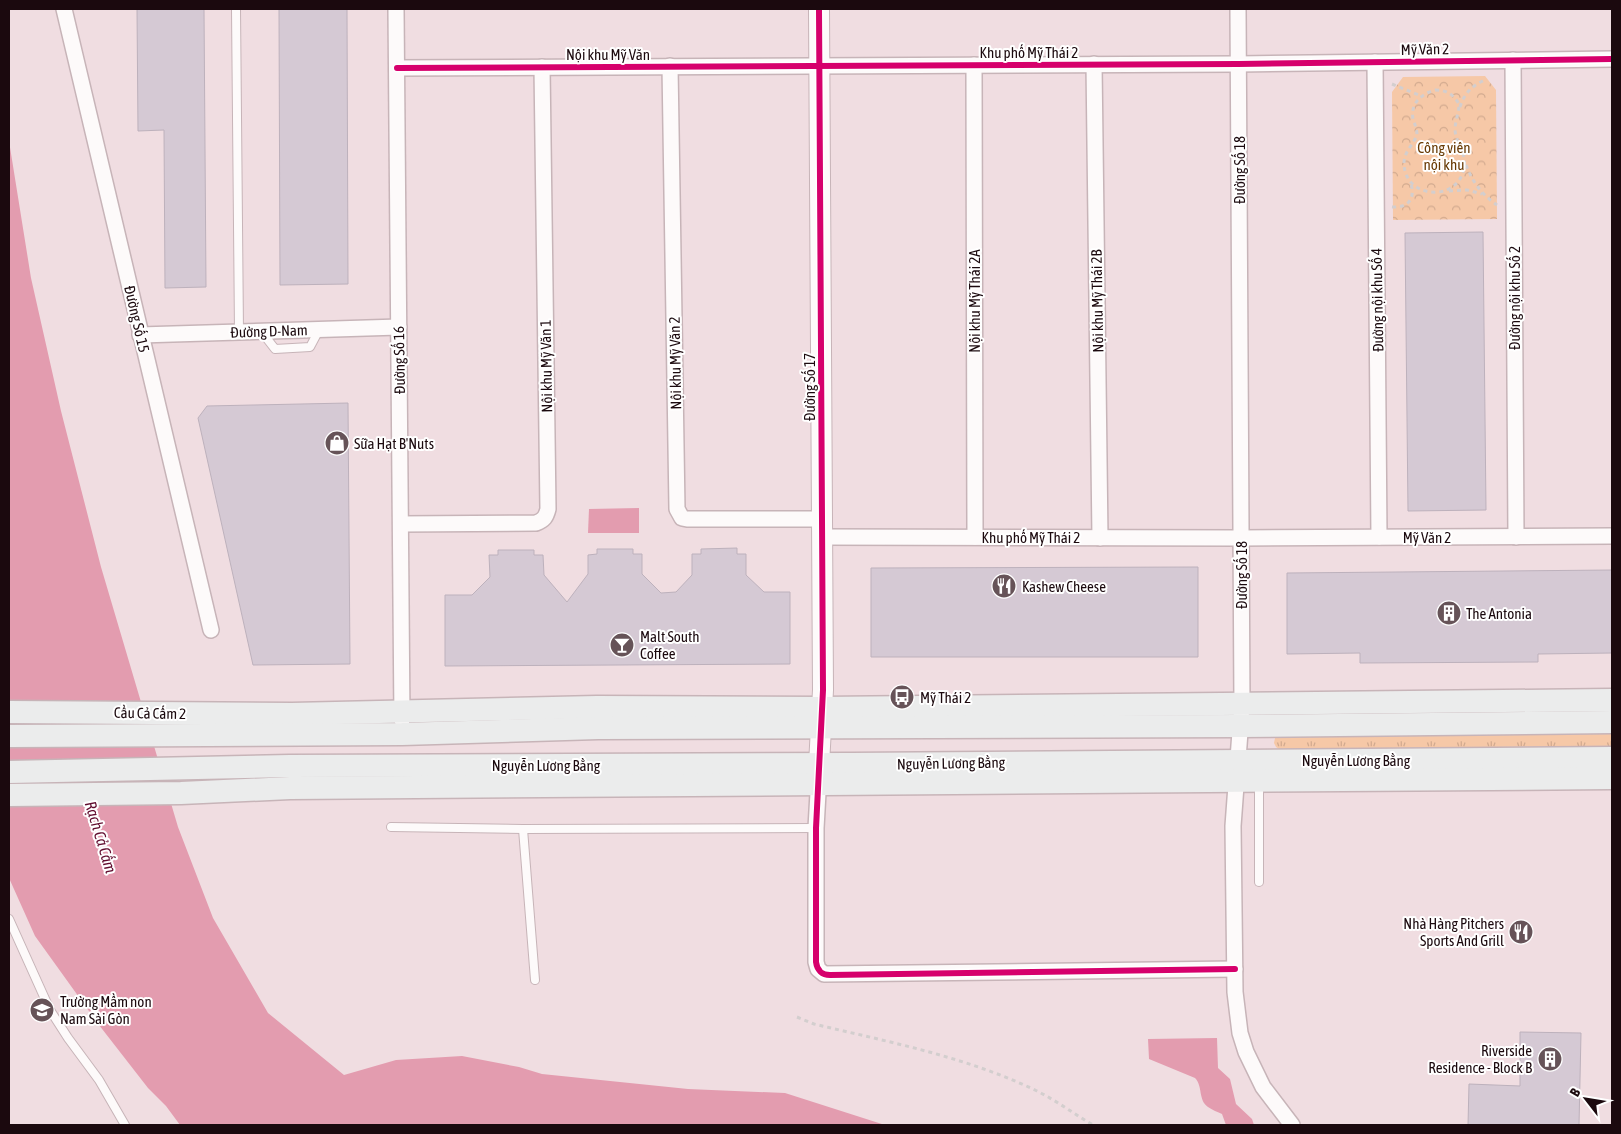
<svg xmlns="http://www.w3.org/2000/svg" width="1621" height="1134" font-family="'Asap Condensed',sans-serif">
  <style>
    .grass { fill: url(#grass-tufts) }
    .park { fill: url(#park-crowns) }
    .water { fill: #e39caf }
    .building { fill: #d5c9d4; stroke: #bdb1bc }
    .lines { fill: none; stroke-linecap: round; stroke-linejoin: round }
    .service-casing { stroke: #c7b4b8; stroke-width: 10 }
    .minor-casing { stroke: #c7b4b8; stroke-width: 18 }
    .tertiary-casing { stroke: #c7b4b8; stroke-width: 22 }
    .secondary-casing { stroke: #c7b4b8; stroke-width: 25 }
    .path { stroke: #d3cece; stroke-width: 3; stroke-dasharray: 4 4; stroke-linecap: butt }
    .service { stroke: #fdfafa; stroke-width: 8 }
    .minor { stroke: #fdfafa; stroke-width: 15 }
    .tertiary { stroke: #fdfafa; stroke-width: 20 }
    .secondary { stroke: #ebecec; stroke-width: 22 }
    .cycleway-casing { stroke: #fff; stroke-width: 9 }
    .cycleway { stroke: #d6006c; stroke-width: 6 }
    .labels { text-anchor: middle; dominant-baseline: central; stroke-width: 4; stroke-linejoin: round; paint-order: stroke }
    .street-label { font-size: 15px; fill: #1b090e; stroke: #fff }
    .park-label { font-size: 15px; fill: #683a04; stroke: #fff }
    .poi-label { font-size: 15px; fill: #1b090e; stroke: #fff; text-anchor: start }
    .water-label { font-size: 16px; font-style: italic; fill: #610d2f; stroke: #fff }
  </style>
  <defs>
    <pattern id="grass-tufts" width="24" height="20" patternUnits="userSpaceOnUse" patternTransform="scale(1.25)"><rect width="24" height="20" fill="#f6c8a7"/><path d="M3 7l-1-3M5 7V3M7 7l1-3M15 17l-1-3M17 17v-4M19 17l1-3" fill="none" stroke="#d2aa8f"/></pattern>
    <pattern id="park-crowns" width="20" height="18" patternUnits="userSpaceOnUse" patternTransform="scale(1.25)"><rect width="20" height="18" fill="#f6c8a7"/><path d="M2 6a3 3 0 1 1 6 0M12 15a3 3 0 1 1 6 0" fill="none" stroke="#d2aa8f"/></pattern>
  </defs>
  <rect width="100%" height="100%" fill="#f0dde1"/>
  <path class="grass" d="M 1612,733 L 1612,746 L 1279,749 L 1276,747 L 1274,743 L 1275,738 L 1279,736 Z"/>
  <path class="park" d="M 1485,76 L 1496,90 L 1497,219 L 1393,220 L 1392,92 L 1403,77 Z"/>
  <g class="water">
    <path d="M 9,141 L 31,278 L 61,411 L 101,567 L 178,827 L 213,918 L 268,1013 L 344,1075 L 396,1060 L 462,1056 L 519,1067 L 542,1074 L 688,1089 L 785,1093 L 885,1125 L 180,1125 L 166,1106 L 148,1088 L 99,1025 L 35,936 L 9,878 Z"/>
    <path d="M 639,508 L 639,533 L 588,533 L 589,509 Z"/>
    <path d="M 1217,1038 L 1218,1068 L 1230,1079 L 1236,1104 L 1252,1119 L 1254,1125 L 1226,1125 L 1222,1114 C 1218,1112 1212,1110 1208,1107 C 1198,1100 1203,1086 1195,1078 L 1149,1059 L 1148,1039 Z"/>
  </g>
  <g class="building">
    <path d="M 137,9 L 204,9 L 206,287 L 165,288 L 164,130 L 138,131 Z"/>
    <path d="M 279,9 L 347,9 L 348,284 L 280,285 Z"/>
    <path d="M 1483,232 L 1486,510 L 1408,511 L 1405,233 Z"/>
    <path d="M 348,403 L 350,664 L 253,665 L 198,418 L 207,406 Z"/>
    <path d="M 737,548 L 737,554 L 746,554 L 746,575 L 764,592 L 790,592 L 790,664 L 445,666 L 445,595 L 472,595 L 490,577 L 489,555 L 498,555 L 498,550 L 534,550 L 534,555 L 543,555 L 544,575 L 567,602 L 588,574 L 588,555 L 597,554 L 597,549 L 633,549 L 633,554 L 642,554 L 642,574 L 661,593 L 676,592 L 692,575 L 692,554 L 701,554 L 701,549 Z"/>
    <path d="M 1198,567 L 1198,657 L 871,657 L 871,568 Z"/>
    <path d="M 1612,570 L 1612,653 L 1538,654 L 1538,662 L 1360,663 L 1360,653 L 1287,654 L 1287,573 Z"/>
    <path d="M 1520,1032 L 1581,1033 L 1579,1125 L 1468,1125 L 1469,1084 L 1520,1086 Z"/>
  </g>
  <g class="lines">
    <defs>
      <g id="service">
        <path d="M 236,9 L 239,332"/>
        <path d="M 261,331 L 275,349 L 310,347 L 319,330"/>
        <path d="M 1259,783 L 1259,882"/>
        <path d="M 391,827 L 523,829 L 816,828"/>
        <path d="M 523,829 L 535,980"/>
        <path d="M 9,919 L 50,1010 L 68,1038 L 99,1080 L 125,1125"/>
      </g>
      <g id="minor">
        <path d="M 64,9 L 211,630"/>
        <path d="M 396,9 L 402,720"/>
        <path d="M 1238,9 L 1242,705 L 1233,826 L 1235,992 L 1240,1033 L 1246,1052 L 1263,1087 L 1292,1125"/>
        <path d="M 1513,60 L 1516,537"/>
        <path d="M 1375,62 L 1379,537"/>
        <path d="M 1094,64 L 1100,538"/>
        <path d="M 974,65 L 975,537"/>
        <path d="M 670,66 L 677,509 L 682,518 L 687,519 L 822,519"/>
        <path d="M 397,68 L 1238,64 L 1612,59"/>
        <path d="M 140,335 L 399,327"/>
        <path d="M 401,524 L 536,523 C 544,520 546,517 548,509 L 542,67"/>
        <path d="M 822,537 L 1241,538 L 1612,536"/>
        <path d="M 819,775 L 816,828 L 816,962 L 818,969 L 824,974 L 1235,969"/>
      </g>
      <path id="tertiary" d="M 819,9 L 823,690 L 819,765"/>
      <g id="secondary">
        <path d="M 9,712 L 292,714 L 597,707 L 823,708 L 1612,700"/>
        <path d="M 9,736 L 402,734 L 598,728 L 1240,726 L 1612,722"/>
        <path d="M 9,772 L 290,766 L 852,764 L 1612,758"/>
        <path d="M 9,795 L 181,793 L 290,788 L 1612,778"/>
      </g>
    </defs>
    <use href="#service" class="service-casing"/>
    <use href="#minor" class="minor-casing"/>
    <use href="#tertiary" class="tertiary-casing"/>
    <use href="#secondary" class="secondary-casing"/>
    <g class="path">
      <path d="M 1392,84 L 1421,96"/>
      <path d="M 1435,90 C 1446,90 1453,94 1459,104 C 1459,113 1455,121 1455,130 C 1456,144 1467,154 1464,168 C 1458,203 1404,199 1404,163 C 1404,152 1413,145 1417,135 C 1417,129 1415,125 1413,119 C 1410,104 1421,94 1435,90 Z"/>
      <path d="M 1460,107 C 1464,94 1472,85 1485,80"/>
      <path d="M 1466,165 C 1472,181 1482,195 1497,205"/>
      <path d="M 1449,191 L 1467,190 L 1482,194"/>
      <path d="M 1392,207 C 1410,208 1416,197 1410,181"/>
      <path d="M 797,1017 L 814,1024 C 889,1042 967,1057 1037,1091 C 1057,1101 1074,1114 1093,1125"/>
    </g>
    <use href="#service" class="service"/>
    <use href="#minor" class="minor"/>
    <use href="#tertiary" class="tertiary"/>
    <use href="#secondary" class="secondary"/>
    <defs>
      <g id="cycleway">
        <path d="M 819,9 L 823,690 L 816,828 L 816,962 C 817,970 822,975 830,975 L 1235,969"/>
        <path d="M 397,68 L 1238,64 L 1612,59"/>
      </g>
    </defs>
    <use href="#cycleway" class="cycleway-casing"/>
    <use href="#cycleway" class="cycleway"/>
  </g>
  <defs>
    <symbol id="shop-disc" viewBox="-11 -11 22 22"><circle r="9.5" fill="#665358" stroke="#fff"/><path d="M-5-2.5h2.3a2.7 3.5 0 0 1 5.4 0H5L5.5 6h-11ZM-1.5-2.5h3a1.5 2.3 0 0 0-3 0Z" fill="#fff"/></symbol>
    <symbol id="restaurant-disc" viewBox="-11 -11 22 22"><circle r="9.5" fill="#665358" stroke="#fff"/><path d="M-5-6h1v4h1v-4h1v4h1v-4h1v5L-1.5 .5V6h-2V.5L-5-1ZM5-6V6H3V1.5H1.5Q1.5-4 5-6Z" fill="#fff"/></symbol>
    <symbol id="building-disc" viewBox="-11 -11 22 22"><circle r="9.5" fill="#665358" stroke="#fff"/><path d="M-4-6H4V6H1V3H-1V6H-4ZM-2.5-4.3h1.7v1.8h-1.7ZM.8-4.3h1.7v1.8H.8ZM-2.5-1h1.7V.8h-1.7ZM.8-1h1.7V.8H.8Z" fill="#fff"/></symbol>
    <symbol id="bar-disc" viewBox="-11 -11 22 22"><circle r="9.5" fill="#665358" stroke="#fff"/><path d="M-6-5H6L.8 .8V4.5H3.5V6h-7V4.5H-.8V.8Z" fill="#fff"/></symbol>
    <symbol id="bus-disc" viewBox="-11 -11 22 22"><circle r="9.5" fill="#665358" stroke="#fff"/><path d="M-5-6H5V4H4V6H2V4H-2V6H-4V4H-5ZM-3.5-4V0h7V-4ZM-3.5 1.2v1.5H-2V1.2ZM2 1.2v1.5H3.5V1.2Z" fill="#fff"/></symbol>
    <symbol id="school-disc" viewBox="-11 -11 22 22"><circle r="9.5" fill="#665358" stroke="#fff"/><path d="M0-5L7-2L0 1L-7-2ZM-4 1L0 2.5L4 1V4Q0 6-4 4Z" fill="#fff"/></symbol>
  </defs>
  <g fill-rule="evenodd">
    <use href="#shop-disc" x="323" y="429" width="28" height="28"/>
    <use href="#restaurant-disc" x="990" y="572" width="28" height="28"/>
    <use href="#building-disc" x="1435" y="599" width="28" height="28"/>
    <use href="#bar-disc" x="608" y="631" width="28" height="28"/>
    <use href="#bus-disc" x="888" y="683" width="28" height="28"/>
    <use href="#restaurant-disc" x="1507" y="918" width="28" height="28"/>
    <use href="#school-disc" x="28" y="996" width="28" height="28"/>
    <use href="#building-disc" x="1536" y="1045" width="28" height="28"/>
  </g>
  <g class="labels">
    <g class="street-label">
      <text transform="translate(1425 49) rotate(-1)">Mỹ Văn 2</text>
      <text x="1029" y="52">Khu phố Mỹ Thái 2</text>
      <text x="608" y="54">Nội khu Mỹ Văn</text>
      <text transform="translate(1239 170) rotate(-90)">Đường Số 18</text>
      <text transform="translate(1514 298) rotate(-90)">Đường nội khu Số 2</text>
      <text transform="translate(1377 300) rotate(-91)">Đường nội khu Số 4</text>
      <text transform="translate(974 301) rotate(-90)">Nội khu Mỹ Thái 2A</text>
      <text transform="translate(1097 301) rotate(-91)">Nội khu Mỹ Thái 2B</text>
      <text transform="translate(137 319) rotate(77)">Đường Số 15</text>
      <text transform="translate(269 331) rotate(-2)">Đường D-Nam</text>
      <text transform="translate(399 360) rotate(-91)">Đường Số 16</text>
      <text transform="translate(675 363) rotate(-91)">Nội khu Mỹ Văn 2</text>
      <text transform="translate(546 366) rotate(-91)">Nội khu Mỹ Văn 1</text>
      <text transform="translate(809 387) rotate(-90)">Đường Số 17</text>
      <text x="1031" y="537">Khu phố Mỹ Thái 2</text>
      <text x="1427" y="537">Mỹ Văn 2</text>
      <text transform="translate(1241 575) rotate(-90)">Đường Số 18</text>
      <text transform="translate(150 713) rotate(1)">Cầu Cả Cấm 2</text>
      <text x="1356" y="760">Nguyễn Lương Bằng</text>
      <text transform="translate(951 763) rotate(-1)">Nguyễn Lương Bằng</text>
      <text x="546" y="765">Nguyễn Lương Bằng</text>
    </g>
    <g class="park-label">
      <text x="1444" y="147">Công viên<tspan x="1444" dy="17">nội khu</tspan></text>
    </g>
    <g class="poi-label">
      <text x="354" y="443">Sữa Hạt B'Nuts</text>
      <text x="1022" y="586">Kashew Cheese</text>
      <text x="1466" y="613">The Antonia</text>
      <text x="640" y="636">Malt South<tspan x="640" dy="17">Coffee</tspan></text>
      <text x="920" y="697">Mỹ Thái 2</text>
      <text x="1504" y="923" text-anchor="end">Nhà Hàng Pitchers<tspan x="1504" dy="17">Sports And Grill</tspan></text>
      <text x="60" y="1001">Trường Mầm non<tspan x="60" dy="17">Nam Sài Gòn</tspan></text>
      <text x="1532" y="1050" text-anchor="end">Riverside<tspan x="1532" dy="17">Residence - Block B</tspan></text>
    </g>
    <g class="water-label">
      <text transform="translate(101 837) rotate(73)">Rạch Cả Cấm</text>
    </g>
  </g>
  <rect width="1621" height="1134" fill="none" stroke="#1b090e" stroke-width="20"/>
  <g transform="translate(1586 1099) rotate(301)" stroke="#ffffff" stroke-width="4" paint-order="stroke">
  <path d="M0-4L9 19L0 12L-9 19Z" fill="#1b090e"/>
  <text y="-8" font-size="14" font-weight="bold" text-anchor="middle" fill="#1b090e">B</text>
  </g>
</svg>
